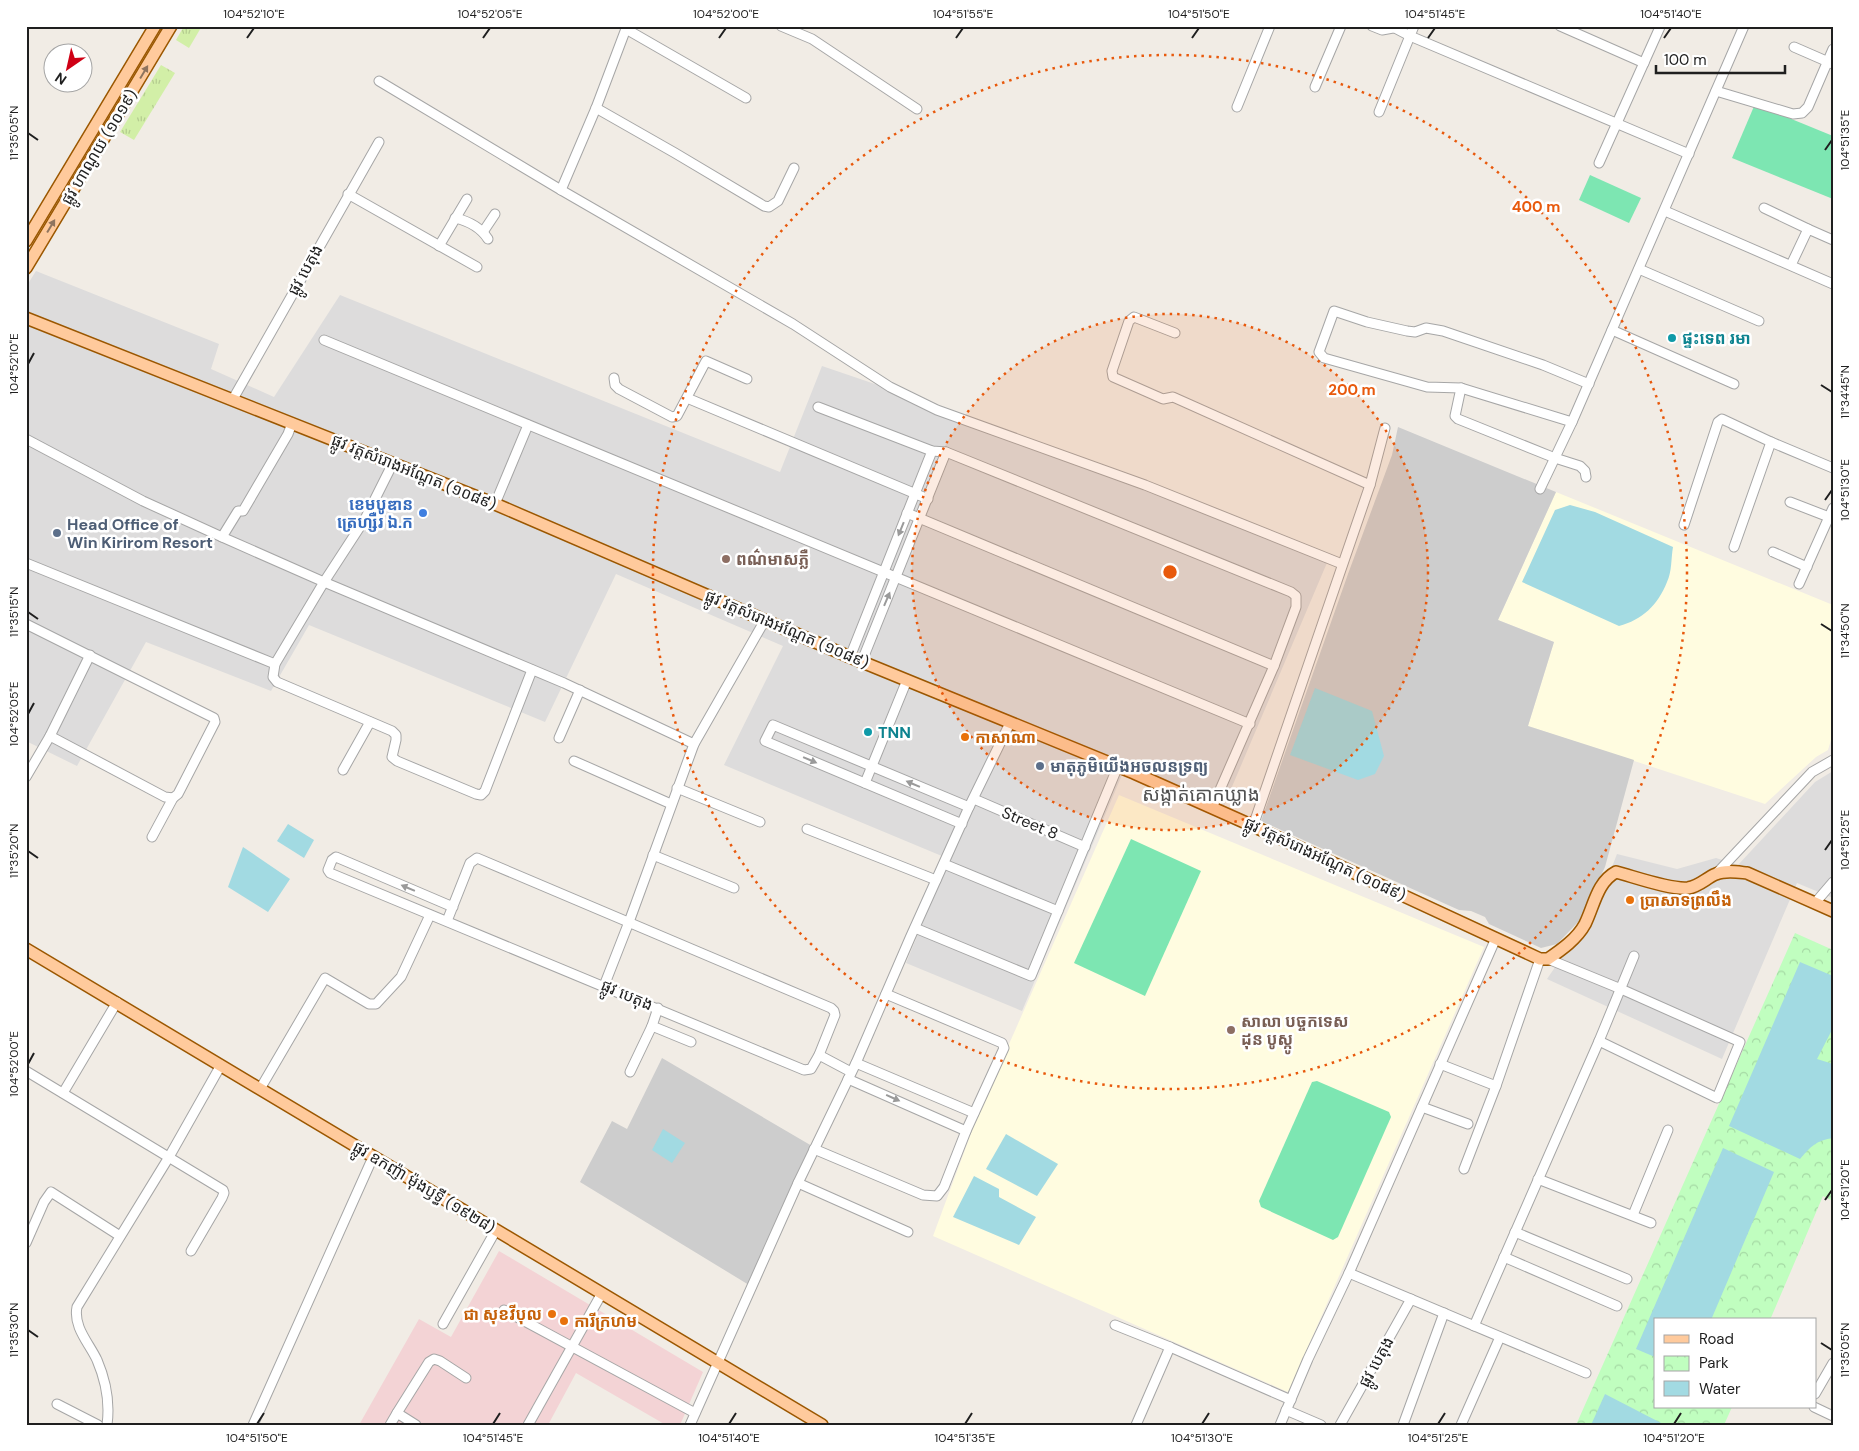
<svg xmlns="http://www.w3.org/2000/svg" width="1859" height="1451" font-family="'DM Sans','Noto Sans Khmer',sans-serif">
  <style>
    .residential { fill: #dddcdc }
    .commercial { fill: #f3d3d5 }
    .education { fill: #fffce0 }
    .religious { fill: #cdcdcd }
    .grass { fill: url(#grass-tufts) }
    .park { fill: url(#park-crowns) }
    .pitch { fill: #7de6b2 }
    .water { fill: #a2dae2 }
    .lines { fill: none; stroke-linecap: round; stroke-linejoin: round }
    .minor-casing { stroke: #a6a6a6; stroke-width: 11 }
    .major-casing { stroke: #9b5700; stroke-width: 14 }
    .minor { stroke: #fff; stroke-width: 9 }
    .major { stroke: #ffca9c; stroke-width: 11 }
    .oneway { fill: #8f745e }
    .oneway2 { fill: #9a9a9a }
    .ticks { fill: none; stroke: #1f1f1f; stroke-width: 2 }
    .ring { fill: none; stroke: #e8590c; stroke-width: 2.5; stroke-dasharray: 2.5 5 }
    .culture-dot { fill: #0f9aa8; stroke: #fff; stroke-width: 2 }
    .shop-dot { fill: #3f7fe0; stroke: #fff; stroke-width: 2 }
    .service-dot { fill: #5c6f8a; stroke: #fff; stroke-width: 2 }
    .education-dot { fill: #8d6e63; stroke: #fff; stroke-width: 2 }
    .food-dot { fill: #e8710a; stroke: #fff; stroke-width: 2 }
    .labels { text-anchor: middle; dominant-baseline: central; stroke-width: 5; stroke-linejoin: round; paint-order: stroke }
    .street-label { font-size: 16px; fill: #1f1f1f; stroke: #fff }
    .culture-label { font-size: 16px; font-weight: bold; fill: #0d838f; stroke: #fff; text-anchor: start }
    .shop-label { font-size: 16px; font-weight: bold; fill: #366cbe; stroke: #fff; text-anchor: end }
    .service-label { font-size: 16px; font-weight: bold; fill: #4e5e75; stroke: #fff; text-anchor: start }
    .education-label { font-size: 16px; font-weight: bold; fill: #785e54; stroke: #fff; text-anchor: start }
    .food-label { font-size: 16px; font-weight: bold; fill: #c56008; stroke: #fff; text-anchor: start }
    .quarter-label { font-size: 19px; fill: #525252; stroke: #fff }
    .centre { fill: #e8590c; stroke: #fff; stroke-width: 2.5 }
    .ring-label { font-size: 15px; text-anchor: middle; font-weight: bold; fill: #e8590c; stroke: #fff; stroke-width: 5; stroke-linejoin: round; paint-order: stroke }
    .neatline { fill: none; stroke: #1f1f1f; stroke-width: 2 }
    .ticks-label { font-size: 12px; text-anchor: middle; fill: #1f1f1f }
  </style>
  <defs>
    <pattern id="grass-tufts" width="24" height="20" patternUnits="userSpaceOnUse" patternTransform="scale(1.25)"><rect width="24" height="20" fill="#d2efa7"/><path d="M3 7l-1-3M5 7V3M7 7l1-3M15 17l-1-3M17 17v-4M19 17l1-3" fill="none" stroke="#b4cc8f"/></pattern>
    <pattern id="park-crowns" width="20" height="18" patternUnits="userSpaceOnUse" patternTransform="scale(1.25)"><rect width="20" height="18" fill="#c0febf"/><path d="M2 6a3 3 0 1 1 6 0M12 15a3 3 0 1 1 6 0" fill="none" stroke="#a5d9a4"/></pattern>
  </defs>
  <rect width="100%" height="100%" fill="#f1ece5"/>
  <g class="residential">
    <path d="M 36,271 L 219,344 L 211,369 L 274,397 L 340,295 L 780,472 L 822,366 L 963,414 L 1329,558 L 1220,815 L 1122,775 L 1022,1011 L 906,963 L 949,859 L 724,765 L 783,646 L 616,574 L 545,722 L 309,625 L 271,691 L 146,642 L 77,766 L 26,741 L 26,287 Z"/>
    <path d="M 1833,771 L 1833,898 L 1797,883 L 1722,1059 L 1547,979 L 1564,954 L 1585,936 L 1617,854 L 1677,869 L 1716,858 L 1738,865 L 1815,782 Z"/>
  </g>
  <path class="commercial" d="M 499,1251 L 703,1372 L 680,1425 L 666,1425 L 576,1373 L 548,1425 L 359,1425 L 419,1319 L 451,1337 Z"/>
  <g class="education">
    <path d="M 1556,492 L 1833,605 L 1833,733 L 1828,750 L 1816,757 L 1765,804 L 1528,726 L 1554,642 L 1498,620 Z"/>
    <path d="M 1119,795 L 1484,947 L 1288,1392 L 933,1236 L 979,1112 Z"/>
  </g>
  <g class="religious">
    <path d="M 1398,427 L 1556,492 L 1498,620 L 1554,642 L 1528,726 L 1634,760 L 1605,867 L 1579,921 L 1557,944 L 1541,948 L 1489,924 L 1485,917 L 1471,911 L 1459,910 L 1261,821 L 1348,574 L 1392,455 Z"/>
    <path d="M 662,1058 L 812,1146 L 749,1285 L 580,1182 L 612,1121 L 627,1129 Z"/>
  </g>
  <g class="grass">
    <path d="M 184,26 L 202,26 L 189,48 L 176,40 Z"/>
    <path d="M 161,65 L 175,73 L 134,140 L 120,132 Z"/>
  </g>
  <path class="park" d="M 1795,933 L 1833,950 L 1833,1201 L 1823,1196 L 1770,1320 L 1655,1320 L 1655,1407 L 1732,1407 L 1724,1425 L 1576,1425 Z"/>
  <g class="pitch">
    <path d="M 1755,104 L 1833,136 L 1833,199 L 1732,158 Z"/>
    <path d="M 1590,175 L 1641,198 L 1629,223 L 1579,200 Z"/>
    <path d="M 1131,839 L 1201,871 L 1145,996 L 1074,963 Z"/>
    <path d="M 1317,1081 L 1389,1112 L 1391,1117 L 1338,1237 L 1333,1240 L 1261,1207 L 1259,1201 L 1312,1082 Z"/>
  </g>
  <g class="water">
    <path d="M 1570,505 L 1595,512 L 1673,547 C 1671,558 1672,572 1667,582 C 1658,605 1642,620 1619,626 L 1522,582 L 1555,510 Z"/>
    <path d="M 1315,688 L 1372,711 L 1384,756 L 1375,774 L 1358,780 L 1290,755 Z"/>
    <path d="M 288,824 L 314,840 L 304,858 L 277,841 Z"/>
    <path d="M 243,847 L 290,879 L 268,912 L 228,887 Z"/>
    <path d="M 1800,962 L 1833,976 L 1833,1028 L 1817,1059 L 1833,1064 L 1833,1138 C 1817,1140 1810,1147 1800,1159 L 1729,1126 Z"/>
    <path d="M 663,1129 L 685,1143 L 672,1163 L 652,1150 Z"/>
    <path d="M 1006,1134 L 1058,1164 L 1037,1196 L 986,1169 Z"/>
    <path d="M 1723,1148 L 1774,1172 L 1711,1320 L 1655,1320 L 1655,1357 L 1636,1349 Z"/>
    <path d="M 974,1176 L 999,1189 L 999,1197 L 1036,1217 L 1019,1245 L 953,1217 Z"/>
    <path d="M 1605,1394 L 1665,1425 L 1591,1425 Z"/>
  </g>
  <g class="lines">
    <defs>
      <g id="minor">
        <path d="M 781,26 L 812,39 L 917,109"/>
        <path d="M 1372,26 L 1382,30 L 1393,28"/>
        <path d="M 1391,26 L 1410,36 L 1689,154"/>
        <path d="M 1560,26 L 1644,63"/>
        <path d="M 626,29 L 746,98"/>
        <path d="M 1794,47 L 1833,64"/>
        <path d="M 379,81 L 561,190 L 793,324 L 890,387 L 937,410 L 1145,485 L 1342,564"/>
        <path d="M 1315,87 L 1341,26"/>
        <path d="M 1716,91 L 1793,114 L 1802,113 L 1808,107 L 1833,49"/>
        <path d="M 1237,107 L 1270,26"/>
        <path d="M 596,108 L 675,153 L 764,206 L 769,207 L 778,201 L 794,168"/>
        <path d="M 1379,112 L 1414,26"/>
        <path d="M 1599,163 L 1660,27"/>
        <path d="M 561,190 L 596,108 L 627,26"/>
        <path d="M 348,194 L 477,267"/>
        <path d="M 1764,208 L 1808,229"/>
        <path d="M 1665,211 L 1833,284"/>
        <path d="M 455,218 C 468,221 481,228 488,239"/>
        <path d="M 483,232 L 495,214"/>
        <path d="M 439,246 L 467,199"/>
        <path d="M 1791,265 L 1808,229 L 1833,240"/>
        <path d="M 1639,269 L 1759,321"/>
        <path d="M 1612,330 L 1734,384"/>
        <path d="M 1175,333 L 1134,317 L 1129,321 L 1112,371 L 1113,377 L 1163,399 L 1173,397 L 1370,485"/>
        <path d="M 324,340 L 1250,724"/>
        <path d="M 614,378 L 615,385 L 619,389 L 672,417 L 677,416 L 706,361 L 747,379"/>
        <path d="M 1461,388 L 1455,416 L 1458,419 L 1555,458 L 1580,466 L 1585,471 L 1586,477"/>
        <path d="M 687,398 L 928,499"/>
        <path d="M 233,399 L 379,142"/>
        <path d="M 818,407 L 932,451 L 946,452 L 1291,592 L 1296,596 L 1296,607 L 1274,666 L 1212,808"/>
        <path d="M 1572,422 L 1461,388 L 1427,387 L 1324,358 L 1319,352 L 1334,311 L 1367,322 L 1407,331 L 1415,332 L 1426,328 L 1443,331 L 1543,365 L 1589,384"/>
        <path d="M 26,439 L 143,501 L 222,537 L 324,582 L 564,683 L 694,744"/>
        <path d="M 393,463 L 365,519 L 324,582 L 275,664 L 273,677 L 277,682 L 392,731 L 396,735 L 396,740 L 392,757 L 397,761 L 476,794 L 481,795 L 485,791 L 532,670"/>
        <path d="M 1540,489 L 1572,422 L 1744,26"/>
        <path d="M 1790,502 L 1829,517"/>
        <path d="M 495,504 L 528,425"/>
        <path d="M 907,513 L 1274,666"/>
        <path d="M 1684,525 L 1718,422 L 1722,419 L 1771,442 L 1833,468"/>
        <path d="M 222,537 L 238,511 L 243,511 L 288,434 L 292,423"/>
        <path d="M 1734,547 L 1771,442"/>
        <path d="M 1773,552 L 1807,567"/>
        <path d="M 26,563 L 275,664"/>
        <path d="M 1799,584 L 1833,508"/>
        <path d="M 26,624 L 214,718 L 215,722 L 178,794 L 173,798 L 152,837"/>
        <path d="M 850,657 L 932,451"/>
        <path d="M 862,661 L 946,452"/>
        <path d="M 50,736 L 165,797 L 173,798"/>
        <path d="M 559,738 L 580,690"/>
        <path d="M 574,761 L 671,804"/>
        <path d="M 343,770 L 370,722"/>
        <path d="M 26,777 L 50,736 L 90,655"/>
        <path d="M 865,783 L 907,680"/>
        <path d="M 677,788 L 760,822"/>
        <path d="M 974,799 L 1085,847"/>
        <path d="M 962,824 L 765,741 L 773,725 L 969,807"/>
        <path d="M 1253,826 L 1370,485 L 1385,428"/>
        <path d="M 807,829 L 936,880"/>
        <path d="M 653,855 L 734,888"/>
        <path d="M 944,864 L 1058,911"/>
        <path d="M 1716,874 L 1812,772 L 1833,760"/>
        <path d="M 1815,903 L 1833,882"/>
        <path d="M 447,921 L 470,863 L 477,858 L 831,1008 L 834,1011 L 835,1015 L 819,1055 L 811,1069 L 804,1070 C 646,1003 487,939 330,873 L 328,870 L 332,860 L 336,857 L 453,907"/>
        <path d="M 915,928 L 1031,976 L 1118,766"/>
        <path d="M 1548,959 L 1621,989 L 1740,1042 L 1717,1098 L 1599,1041"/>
        <path d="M 604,986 L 629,922 L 694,744 L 765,620"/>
        <path d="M 658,1008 L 652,1026 L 691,1042"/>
        <path d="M 819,1055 L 851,1072"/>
        <path d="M 856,1063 L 974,1113"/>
        <path d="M 1440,1064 L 1496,1086"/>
        <path d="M 26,1071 L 223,1190 L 224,1193 L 222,1198 L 191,1251"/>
        <path d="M 630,1072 L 652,1026"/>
        <path d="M 848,1079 L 966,1131"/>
        <path d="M 260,1089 L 325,978 L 369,1004 L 376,1004 L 401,977 L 430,915"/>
        <path d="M 63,1093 L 117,1002"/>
        <path d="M 1422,1107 L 1468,1124"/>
        <path d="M 814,1149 L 923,1195 L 937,1196 L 944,1187 L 966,1131 L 1004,1048 L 1002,1043 L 886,994"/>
        <path d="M 1464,1169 L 1496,1086 L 1540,959"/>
        <path d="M 1538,1179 L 1651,1223"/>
        <path d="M 798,1183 L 908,1232"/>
        <path d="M 1633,1215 L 1668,1130"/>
        <path d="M 1515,1232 L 1627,1279"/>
        <path d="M 26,1243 L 44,1202 L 51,1192 L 120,1236"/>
        <path d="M 1504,1257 L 1617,1306"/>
        <path d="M 1349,1273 L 1586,1373"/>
        <path d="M 504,1310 L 695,1413"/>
        <path d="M 443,1324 L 496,1230"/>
        <path d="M 1115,1325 L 1170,1347 L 1291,1400"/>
        <path d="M 1474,1326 L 1599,1041 L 1634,956"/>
        <path d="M 1815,1394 L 1833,1363"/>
        <path d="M 57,1404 L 98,1425"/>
        <path d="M 1814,1407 L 1833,1416"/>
        <path d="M 1286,1410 L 1321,1425"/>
        <path d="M 397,1413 L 429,1362 L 434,1359 L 440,1361 L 466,1378"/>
        <path d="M 107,1425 C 110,1403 106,1381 97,1360 C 89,1343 73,1327 77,1307 L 169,1157 L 221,1065"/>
        <path d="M 253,1425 L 373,1157"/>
        <path d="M 390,1425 L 397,1413 L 416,1425"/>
        <path d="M 528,1425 L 602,1293"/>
        <path d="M 690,1425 L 798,1183 L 856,1063 L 910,938 L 969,807 L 1010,723"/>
        <path d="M 1136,1425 L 1170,1347"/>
        <path d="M 1280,1425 L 1308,1359 L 1349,1273 L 1496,938"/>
        <path d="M 1340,1425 L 1411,1299"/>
        <path d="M 1403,1425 L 1444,1313"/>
        <path d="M 1461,1425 L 1500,1337"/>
      </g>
      <g id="major">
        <path d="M 26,241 L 155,26"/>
        <path d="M 26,268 L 171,26"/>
        <path d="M 26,318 L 495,504 L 850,657 L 1134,773 L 1253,826 L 1540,959 L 1548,959 C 1561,950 1577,939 1585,924 C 1594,906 1597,882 1616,872 C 1635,877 1671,890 1688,888 C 1700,886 1706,878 1716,874 C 1725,870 1737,872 1747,873 L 1833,911"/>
        <path d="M 26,949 L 822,1425"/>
      </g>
    </defs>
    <use href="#minor" class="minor-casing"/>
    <use href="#major" class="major-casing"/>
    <use href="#minor" class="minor"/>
    <use href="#major" class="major"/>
  </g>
  <defs><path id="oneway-solid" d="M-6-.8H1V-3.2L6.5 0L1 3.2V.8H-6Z" transform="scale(1.25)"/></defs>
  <g class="oneway">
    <use href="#oneway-solid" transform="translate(144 72) rotate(-59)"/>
    <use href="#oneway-solid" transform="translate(51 226) rotate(-59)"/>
  </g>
  <g class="oneway2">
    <use href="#oneway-solid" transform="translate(901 529) rotate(112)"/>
    <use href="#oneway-solid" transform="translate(887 599) rotate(-67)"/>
    <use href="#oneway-solid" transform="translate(810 760) rotate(23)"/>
    <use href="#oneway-solid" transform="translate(913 784) rotate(-157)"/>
    <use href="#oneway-solid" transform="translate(408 888) rotate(-157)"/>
    <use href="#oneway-solid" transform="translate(893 1098) rotate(24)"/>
  </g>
  <path class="ticks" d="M 247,38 L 254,28M 483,38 L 490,28M 719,38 L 726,28M 956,38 L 963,28M 1192,38 L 1199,28M 1428,38 L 1435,28M 1664,38 L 1671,28M 28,133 L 38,140M 1825,150 L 1832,140M 28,364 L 34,353M 1821,385 L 1832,392M 1825,500 L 1832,490M 28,612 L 38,619M 1821,624 L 1832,631M 28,714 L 34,703M 1825,850 L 1832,840M 28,851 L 38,858M 28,1064 L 34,1053M 1825,1200 L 1832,1190M 28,1330 L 38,1337M 1821,1343 L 1832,1350M 257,1424 L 264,1413M 493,1424 L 500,1413M 729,1424 L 736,1413M 965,1424 L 972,1413M 1202,1424 L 1209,1413M 1438,1424 L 1445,1413M 1674,1424 L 1681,1413"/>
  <circle cx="1170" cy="572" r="258" fill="#e8590c" fill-opacity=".12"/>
  <g class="ring">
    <circle cx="1170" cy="572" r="258"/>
    <circle cx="1170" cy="572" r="517"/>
  </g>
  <g class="culture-dot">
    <circle cx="1672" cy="338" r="5"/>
    <circle cx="868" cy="732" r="5"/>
  </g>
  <circle class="shop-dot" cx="423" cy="513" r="5"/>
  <g class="service-dot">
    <circle cx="57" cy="533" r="5"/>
    <circle cx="1040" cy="766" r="5"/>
  </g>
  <g class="education-dot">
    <circle cx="726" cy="559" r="5"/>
    <circle cx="1231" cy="1030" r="5"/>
  </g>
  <g class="food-dot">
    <circle cx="965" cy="737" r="5"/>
    <circle cx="1630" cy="900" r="5"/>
    <circle cx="552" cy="1314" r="5"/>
    <circle cx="564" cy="1321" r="5"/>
  </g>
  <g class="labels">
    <g class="street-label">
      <text transform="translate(99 147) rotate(-59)">ផ្លូវ ហាណូយ (១០១៩)</text>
      <text transform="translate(305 270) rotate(-61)">ផ្លូវ បេតុង</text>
      <text transform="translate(414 472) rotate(22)">ផ្លូវ វត្តសំរោងអណ្ដែត (១០៨៩)</text>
      <text transform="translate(787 629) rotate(23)">ផ្លូវ វត្តសំរោងអណ្ដែត (១០៨៩)</text>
      <text transform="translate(1030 823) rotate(23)">Street 8</text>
      <text transform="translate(1325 859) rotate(25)">ផ្លូវ វត្តសំរោងអណ្ដែត (១០៨៩)</text>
      <text transform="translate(627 995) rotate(23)">ផ្លូវ បេតុង</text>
      <text transform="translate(424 1187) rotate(31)">ផ្លូវ ឧកញ៉ា ម៉ុងឫទ្ធី (១៩២៨)</text>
      <text transform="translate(1376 1362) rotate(-61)">ផ្លូវ បេតុង</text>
    </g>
    <g class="culture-label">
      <text x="1682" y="338">ផ្ទះទេព រមា</text>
      <text x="878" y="732">TNN</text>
    </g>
    <g class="shop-label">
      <text x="413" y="504">ខេមបូឌាន<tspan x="413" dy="18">ត្រេហ្សឺរ ឯ.ក</tspan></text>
    </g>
    <g class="service-label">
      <text x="67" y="524">Head Office of<tspan x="67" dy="18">Win Kirirom Resort</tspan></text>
      <text x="1050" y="766">មាតុភូមិយើងអចលនទ្រព្យ</text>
    </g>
    <g class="education-label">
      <text x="736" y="559">ពណ៌មាសភ្លឺ</text>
      <text x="1241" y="1021">សាលា បច្ចកទេស<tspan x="1241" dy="18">ដុន បូស្កូ</tspan></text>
    </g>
    <g class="food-label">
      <text x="975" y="737">កាសាណា</text>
      <text x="1640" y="900">ប្រាសាទព្រលឹង</text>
      <text x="542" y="1314" text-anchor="end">ជា សុខវីបុល</text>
      <text x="574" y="1321">ការីក្រហម</text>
    </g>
    <g class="quarter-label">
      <text x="1201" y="794">សង្កាត់គោកឃ្លាង</text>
    </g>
  </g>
  <circle cx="1170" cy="572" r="8" class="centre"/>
  <g class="ring-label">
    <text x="1536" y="212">400 m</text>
    <text x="1352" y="395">200 m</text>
  </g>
  <rect width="1859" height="1451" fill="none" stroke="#ffffff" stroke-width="55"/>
  <rect x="1654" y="1318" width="162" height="90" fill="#ffffff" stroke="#a5a5a5"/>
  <rect x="1664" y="1335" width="25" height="8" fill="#ffca9c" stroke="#a5a5a5"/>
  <text x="1699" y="1344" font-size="15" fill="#1f1f1f">Road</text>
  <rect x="1664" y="1356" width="25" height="15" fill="url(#park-crowns)" stroke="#a5a5a5"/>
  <text x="1699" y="1368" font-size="15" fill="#1f1f1f">Park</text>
  <rect x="1664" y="1381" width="25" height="15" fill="#a2dae2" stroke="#a5a5a5"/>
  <text x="1699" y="1394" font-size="15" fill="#1f1f1f">Water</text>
  <g transform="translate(68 68) rotate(214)"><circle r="24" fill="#ffffff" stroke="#a5a5a5"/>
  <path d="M0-4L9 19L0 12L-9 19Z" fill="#cf0015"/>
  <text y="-8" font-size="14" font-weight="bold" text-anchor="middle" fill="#1f1f1f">N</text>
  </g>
  <path d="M1656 65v8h129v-8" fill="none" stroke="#1f1f1f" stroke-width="2.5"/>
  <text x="1664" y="65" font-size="15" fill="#1f1f1f" stroke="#ffffff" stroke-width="4" paint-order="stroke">100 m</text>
  <rect x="28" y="28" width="1804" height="1396" class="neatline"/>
  <g class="ticks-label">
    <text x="254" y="18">104°52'10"E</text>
    <text x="490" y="18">104°52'05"E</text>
    <text x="726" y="18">104°52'00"E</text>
    <text x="963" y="18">104°51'55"E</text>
    <text x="1199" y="18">104°51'50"E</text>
    <text x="1435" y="18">104°51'45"E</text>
    <text x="1671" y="18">104°51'40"E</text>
    <text transform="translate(14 133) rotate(-90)" y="4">11°35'05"N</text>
    <text transform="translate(1845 140) rotate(-90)" y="4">104°51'35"E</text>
    <text transform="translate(14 364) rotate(-90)" y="4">104°52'10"E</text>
    <text transform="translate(1845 392) rotate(-90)" y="4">11°34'45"N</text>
    <text transform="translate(1845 490) rotate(-90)" y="4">104°51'30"E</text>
    <text transform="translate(14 612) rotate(-90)" y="4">11°35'15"N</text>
    <text transform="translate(1845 631) rotate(-90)" y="4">11°34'50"N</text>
    <text transform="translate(14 714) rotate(-90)" y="4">104°52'05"E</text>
    <text transform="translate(1845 840) rotate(-90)" y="4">104°51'25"E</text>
    <text transform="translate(14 851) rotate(-90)" y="4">11°35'20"N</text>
    <text transform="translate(14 1064) rotate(-90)" y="4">104°52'00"E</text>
    <text transform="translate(1845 1190) rotate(-90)" y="4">104°51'20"E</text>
    <text transform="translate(14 1330) rotate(-90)" y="4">11°35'30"N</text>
    <text transform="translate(1845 1350) rotate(-90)" y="4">11°35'05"N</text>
    <text x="257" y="1442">104°51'50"E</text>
    <text x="493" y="1442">104°51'45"E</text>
    <text x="729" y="1442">104°51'40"E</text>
    <text x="965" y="1442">104°51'35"E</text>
    <text x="1202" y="1442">104°51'30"E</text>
    <text x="1438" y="1442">104°51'25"E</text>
    <text x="1674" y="1442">104°51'20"E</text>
  </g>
</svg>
